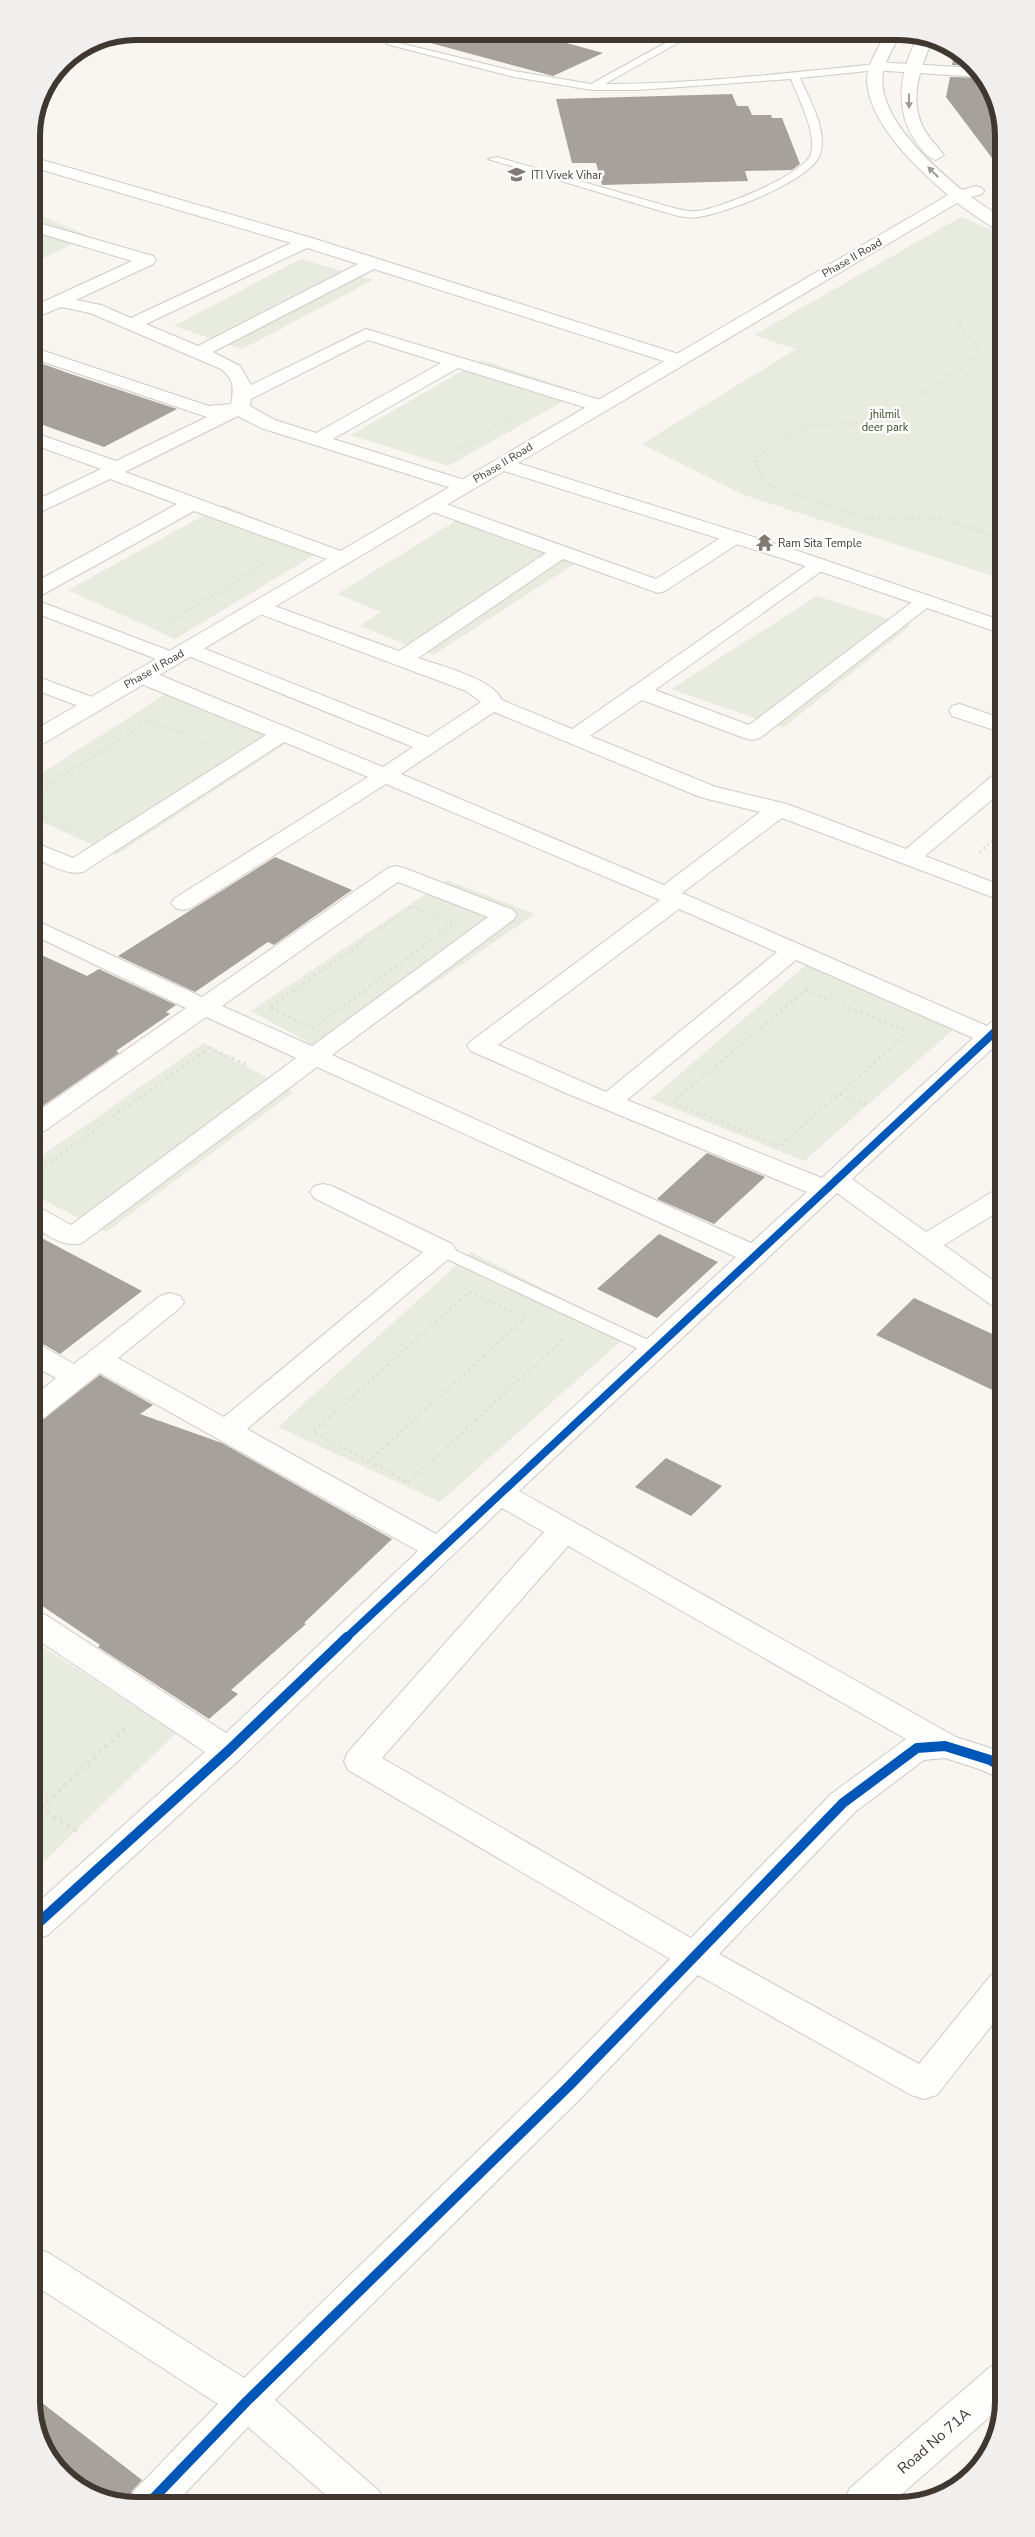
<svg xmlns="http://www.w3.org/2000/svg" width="1035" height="2537" font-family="'Nunito Sans',sans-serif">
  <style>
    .green { fill: #e7ecde }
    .building { fill: #a6a19a }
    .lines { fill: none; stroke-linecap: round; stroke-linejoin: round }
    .lane-casing { stroke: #d1cbc6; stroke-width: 2 }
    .street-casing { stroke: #d1cbc6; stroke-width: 2 }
    .secondary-casing { stroke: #d1cbc6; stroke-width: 2 }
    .path-far3 { stroke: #e0dfdc; stroke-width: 2; stroke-dasharray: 1 2.5; stroke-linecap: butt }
    .path-far2 { stroke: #e0dfdc; stroke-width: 2.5; stroke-dasharray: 2 3; stroke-linecap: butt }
    .path-far1 { stroke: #e0dfdc; stroke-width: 3; stroke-dasharray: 2.5 4; stroke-linecap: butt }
    .path { stroke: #e0dfdc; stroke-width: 4; stroke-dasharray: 3 5; stroke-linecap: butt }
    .lane { fill: #fefefd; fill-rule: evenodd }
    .street { fill: #fefefd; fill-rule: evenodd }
    .secondary { fill: #fefefd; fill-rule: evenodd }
    .cycleway-far1-casing { stroke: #fff; stroke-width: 11 }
    .cycleway-casing { stroke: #fff; stroke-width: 13 }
    .cycleway-far1 { stroke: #0057b8; stroke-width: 8 }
    .cycleway { stroke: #0057b8; stroke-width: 10 }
    .oneway { fill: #9f9b96 }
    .labels { text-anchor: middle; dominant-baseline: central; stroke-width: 5; stroke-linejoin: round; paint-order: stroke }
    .far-poi-label { font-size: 11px; fill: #403830; stroke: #fff; text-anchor: start }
    .far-street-label { font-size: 11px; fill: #403830; stroke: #fff }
    .far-park-label { font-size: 11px; fill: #2f491b; stroke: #fff }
    .near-street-label { font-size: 15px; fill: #403830; stroke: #fff }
    .rim { fill: none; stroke: #403830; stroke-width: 6 }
  </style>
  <rect width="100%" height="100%" fill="#f9f5f0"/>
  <g class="green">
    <path d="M 32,212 L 89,236 L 32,264 Z"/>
    <path d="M 961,217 L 999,233 L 999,578 L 744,495 L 642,444 L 796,349 L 754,335 Z"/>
    <path d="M 301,259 L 373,280 L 242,349 L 174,326 Z"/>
    <path d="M 481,360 L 580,392 L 448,466 L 351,435 Z"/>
    <path d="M 223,505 L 327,547 L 175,639 L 68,590 Z"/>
    <path d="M 459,519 L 579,561 L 433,655 L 360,626 L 381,612 L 337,594 Z"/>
    <path d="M 817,596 L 910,626 L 783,728 L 671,689 Z"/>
    <path d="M 170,691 L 287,743 L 116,855 L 33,818 L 33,779 Z"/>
    <path d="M 447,880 L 535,914 L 331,1054 L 251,1011 Z"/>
    <path d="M 815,957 L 964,1020 L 804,1161 L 651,1099 Z"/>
    <path d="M 204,1043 L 293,1092 L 106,1232 L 34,1195 L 34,1161 Z"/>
    <path d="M 471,1252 L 630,1333 L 440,1502 L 278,1427 Z"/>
    <path d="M 35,1642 L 176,1733 L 35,1870 Z"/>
  </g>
  <g class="building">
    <path d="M 425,31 L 523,31 L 603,53 L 553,76 L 423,41 Z"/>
    <path d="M 955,50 L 963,53 L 972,66 L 952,65 Z"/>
    <path d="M 950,77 L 981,78 L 998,102 L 998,166 L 946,97 Z"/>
    <path d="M 732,94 L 737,106 L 748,106 L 752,115 L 771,115 L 772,118 L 782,118 L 800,164 L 792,170 L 745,171 L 748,181 L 602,185 L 596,163 L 572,163 L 556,99 Z"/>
    <path d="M 32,360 L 68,373 L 177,409 L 104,447 L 32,421 Z"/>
    <path d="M 275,857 L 352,890 L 274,945 L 268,942 L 195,992 L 118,956 Z"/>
    <path d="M 33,951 L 87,976 L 99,969 L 176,1005 L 166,1012 L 170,1014 L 116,1051 L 119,1053 L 34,1112 Z"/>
    <path d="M 707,1153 L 765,1177 L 714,1224 L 657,1199 Z"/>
    <path d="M 34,1234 L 142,1291 L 60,1354 L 45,1345 L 34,1343 Z"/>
    <path d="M 659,1234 L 718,1262 L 657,1318 L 597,1289 Z"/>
    <path d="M 914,1298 L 1001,1338 L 1001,1394 L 876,1335 Z"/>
    <path d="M 100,1375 L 153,1405 L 140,1414 L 222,1443 L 392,1539 L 304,1623 L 306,1624 L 231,1690 L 238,1694 L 209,1719 L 98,1647 L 100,1645 L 35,1601 L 34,1426 Z"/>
    <path d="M 666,1458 L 722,1486 L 691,1516 L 635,1487 Z"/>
    <path d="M 37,2399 L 142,2480 L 132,2491 L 126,2505 L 72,2484 L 37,2435 Z"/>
  </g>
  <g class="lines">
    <defs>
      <g id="lane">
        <path d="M 687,31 L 699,31 L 605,84 C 696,84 787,73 877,64 L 882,67 L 877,70 L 800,78 C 809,99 828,130 820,154 C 813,180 724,214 698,217 C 687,219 675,215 664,212 L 488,159 L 497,157 L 670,207 C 679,209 688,212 697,211 C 719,209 800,176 810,156 C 819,137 798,97 791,79 L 638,90 L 592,90 L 514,77 L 386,44 L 391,41 L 514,71 L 591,84 Z"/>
        <path d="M 442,1244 L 659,1345 L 662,1349 L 659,1353 L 647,1353 L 436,1254 L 433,1250 L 436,1246 Z"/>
      </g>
      <g id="street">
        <path d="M 877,62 L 974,68 L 980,77 L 872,70 L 869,67 L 872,64 Z"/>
        <path d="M 32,157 L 312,238 L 685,356 L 688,360 L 685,364 L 673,364 L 374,269 L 213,352 L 240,366 L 251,385 L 366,329 L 607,402 L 609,406 L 607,410 L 593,410 L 458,368 L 333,439 L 471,482 L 474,486 L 471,490 L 464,492 L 261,428 L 238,416 L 125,472 L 349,554 L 352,558 L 349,562 L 335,562 L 194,511 L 40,596 L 33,598 L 32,584 L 177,504 L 110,479 L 32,516 L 32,502 L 101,469 L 32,444 L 32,432 L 116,461 L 207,417 L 32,358 L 32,347 L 209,406 L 231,404 C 234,388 234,379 221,369 L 90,313 L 61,307 L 32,319 L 32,307 L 132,261 L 32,231 L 32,221 L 153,256 L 156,260 L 153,264 L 76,300 L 101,305 L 131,318 L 291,243 L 32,167 ZM 307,248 L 358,264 L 198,346 L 146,324 ZM 368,340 L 441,363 L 316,433 L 275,420 L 250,406 L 251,399 Z"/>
        <path d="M 432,499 L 656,579 L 728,533 L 742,533 L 745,537 L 742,541 L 665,591 L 658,593 L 563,559 L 418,658 C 438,665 494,679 502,700 L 572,729 L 813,561 L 827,561 L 830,565 L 655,690 L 749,725 L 919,597 L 926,595 L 933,597 L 936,601 L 760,738 L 752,740 L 744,738 L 642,700 L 590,736 L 716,787 L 787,804 L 906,849 L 992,776 L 1000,774 L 1000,793 L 925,856 L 1000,885 L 1000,900 L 782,818 L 682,893 L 987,1026 L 991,1022 L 1000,1020 L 1001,1048 L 994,1047 L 852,1179 L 926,1232 L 992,1192 L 1001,1190 L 1001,1210 L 944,1245 L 1001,1286 L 1001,1308 L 991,1305 L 837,1193 L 519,1491 L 956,1737 L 1002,1752 L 1002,1779 L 979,1769 L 945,1758 L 924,1760 L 855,1812 L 719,1954 L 919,2064 L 991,1975 L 1003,1971 L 1003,2011 L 937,2095 L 924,2099 L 911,2095 L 698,1975 L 582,2097 L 275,2400 L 379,2491 L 385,2504 L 336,2504 L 248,2427 L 174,2505 L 128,2506 L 133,2492 L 218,2404 L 36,2286 L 36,2248 L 49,2253 L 244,2378 L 556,2075 L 670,1959 L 348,1770 L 344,1761 L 348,1752 L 544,1532 L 502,1508 L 239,1760 L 48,1935 L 36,1939 L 35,1905 L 205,1752 L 35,1638 L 35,1612 L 46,1615 L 226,1733 L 418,1551 L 100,1373 L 44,1418 L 34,1421 L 34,1396 L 56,1378 L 34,1366 L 34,1345 L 44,1347 L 74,1364 L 160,1296 L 170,1293 L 180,1296 L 184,1302 L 180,1308 L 118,1358 L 224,1417 L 423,1252 L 314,1198 L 310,1192 L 314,1186 L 323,1184 L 332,1186 L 452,1244 L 456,1250 L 452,1256 L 247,1429 L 436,1534 L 736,1257 L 317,1067 L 82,1243 C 64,1248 49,1236 34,1227 L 34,1208 L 44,1210 L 71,1225 L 296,1058 L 206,1017 L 43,1132 L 34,1134 L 34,1114 L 186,1008 L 33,935 L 33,919 L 202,997 L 388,868 L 396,866 L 404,868 L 513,910 L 517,915 L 513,920 L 332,1055 L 751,1243 L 807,1192 L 568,1094 L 471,1051 L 467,1046 L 471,1041 L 660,900 L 386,784 L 191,908 L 183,910 L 175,908 L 171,903 L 175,898 L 368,777 L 284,742 L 83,872 C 66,876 49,864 33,857 L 33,842 L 73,858 L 266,735 L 134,681 L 131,676 L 134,671 L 142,670 L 150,671 L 383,767 L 413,747 L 181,653 L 177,649 L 181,645 L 188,643 L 195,645 L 428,737 L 481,702 L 466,691 L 252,611 L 249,607 L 252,603 L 259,601 L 266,603 L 399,651 L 546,553 L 425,509 L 422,505 L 425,501 ZM 494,712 L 700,797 L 760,812 L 664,885 L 401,774 ZM 398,882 L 488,917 L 312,1046 L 222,1006 ZM 679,909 L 777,952 L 606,1092 L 498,1045 ZM 796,960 L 973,1038 L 822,1178 L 627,1100 ZM 568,1546 L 906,1739 L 831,1794 L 691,1938 L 382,1758 Z"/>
        <path d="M 33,599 L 178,654 L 182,658 L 178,662 L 171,664 L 164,662 L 33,612 Z"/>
        <path d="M 33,675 L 100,700 L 103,705 L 100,710 L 92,711 L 33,689 Z"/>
        <path d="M 960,704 L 1000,718 L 1000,732 L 952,716 L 949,711 L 952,706 Z"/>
      </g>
      <g id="secondary">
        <path d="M 887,31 L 902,31 C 895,45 886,58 883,73 C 876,116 932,165 962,190 L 976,186 L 982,188 L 984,191 L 982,194 L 971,197 L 999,216 L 999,229 L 993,228 L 957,203 L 518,463 L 798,551 L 1000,620 L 1000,633 L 784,559 L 504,471 L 41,745 L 33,747 L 33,731 L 948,195 C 917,168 869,124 867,81 C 867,63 880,46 887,31 Z"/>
        <path d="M 919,36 L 932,41 C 920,68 909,99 923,127 C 928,138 937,145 944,155 L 936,160 C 928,158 921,149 916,142 C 894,110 899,69 919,36 Z"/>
        <path d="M 1004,2362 L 1002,2406 L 894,2501 L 844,2501 L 850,2488 L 990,2367 Z"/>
      </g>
    </defs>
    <use href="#lane" class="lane-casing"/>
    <use href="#street" class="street-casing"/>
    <use href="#secondary" class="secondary-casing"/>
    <g class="path-far3">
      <path d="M 521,412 L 523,411"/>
      <path d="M 892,412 L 982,355 L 958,322 L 999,298"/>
    </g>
    <g class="path-far2">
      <path d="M 894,411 L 876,422 L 805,426 L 754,457 L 764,483 L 865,518 L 941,518 L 999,538"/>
      <path d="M 453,453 L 523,411"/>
      <path d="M 164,625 L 268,562"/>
      <path d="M 33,793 L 151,721 L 209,744"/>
      <path d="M 33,813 L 73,831"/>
      <path d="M 980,852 L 1000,835"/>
      <path d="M 356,946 L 412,906 L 453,924 L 423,946"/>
    </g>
    <g class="path-far1">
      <path d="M 358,945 L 269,1008 L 313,1028 L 425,945"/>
      <path d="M 806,990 L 909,1032 L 780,1146 L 673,1102 Z"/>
      <path d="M 840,1094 L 866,1105"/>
      <path d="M 34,1174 L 209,1048 L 248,1065"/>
      <path d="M 469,1292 L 525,1318 L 369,1461 L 313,1432 Z"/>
      <path d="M 369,1461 L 408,1483 L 564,1338"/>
    </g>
    <g class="path">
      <path d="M 40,1808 L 80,1833"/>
      <path d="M 35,1813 L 128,1726"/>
    </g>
    <use href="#lane" class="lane"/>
    <use href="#street" class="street"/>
    <use href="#secondary" class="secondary"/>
    <defs>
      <path id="cycleway-far1" d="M 345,1639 L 1000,1027"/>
      <g id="cycleway">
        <path d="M 36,1925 L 228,1751 L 347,1637"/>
        <path d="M 147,2505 L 247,2401 L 569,2086 L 843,1803 L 917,1748 L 945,1746 L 990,1760 L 1002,1767"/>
      </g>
    </defs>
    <use href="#cycleway-far1" class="cycleway-far1-casing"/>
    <use href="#cycleway" class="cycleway-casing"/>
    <use href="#cycleway-far1" class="cycleway-far1"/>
    <use href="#cycleway" class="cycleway"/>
  </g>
  <defs><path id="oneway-solid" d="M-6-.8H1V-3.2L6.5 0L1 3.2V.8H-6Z" transform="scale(1.25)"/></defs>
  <g class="oneway">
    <use href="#oneway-solid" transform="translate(909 101) rotate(90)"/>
    <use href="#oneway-solid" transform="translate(933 172) rotate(-135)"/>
  </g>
  <defs>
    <symbol id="university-bare" viewBox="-9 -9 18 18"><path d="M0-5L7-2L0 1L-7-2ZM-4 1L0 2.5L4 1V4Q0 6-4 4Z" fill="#817a73" stroke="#fff" stroke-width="2.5" paint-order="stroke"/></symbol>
    <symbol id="temple-bare" viewBox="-9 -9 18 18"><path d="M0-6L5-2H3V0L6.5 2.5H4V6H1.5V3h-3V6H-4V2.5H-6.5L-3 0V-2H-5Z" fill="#817a73" stroke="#fff" stroke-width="2.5" paint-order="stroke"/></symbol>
  </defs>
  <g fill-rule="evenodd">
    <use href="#university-bare" x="504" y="162" width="25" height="25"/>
    <use href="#temple-bare" x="752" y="530" width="25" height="25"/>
  </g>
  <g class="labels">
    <g class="far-poi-label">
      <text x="531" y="175">ITI Vivek Vihar</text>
      <text x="778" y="543">Ram Sita Temple</text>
    </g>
    <g class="far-street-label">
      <text transform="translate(852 258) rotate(-30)">Phase II Road</text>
      <text transform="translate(503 463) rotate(-31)">Phase II Road</text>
      <text transform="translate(154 669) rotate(-30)">Phase II Road</text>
    </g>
    <g class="far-park-label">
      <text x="885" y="414">jhilmil<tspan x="885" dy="13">deer park</tspan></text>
    </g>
    <g class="near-street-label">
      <text transform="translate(934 2441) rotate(-41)">Road No 71A</text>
    </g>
  </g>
  <path d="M0 0H1035V2537H0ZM136 40H899A96 96 0 0 1 995 136V2401A96 96 0 0 1 899 2497H136A96 96 0 0 1 40 2401V136A96 96 0 0 1 136 40Z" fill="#f0efee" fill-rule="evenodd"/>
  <path class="rim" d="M136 40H899A96 96 0 0 1 995 136V2401A96 96 0 0 1 899 2497H136A96 96 0 0 1 40 2401V136A96 96 0 0 1 136 40Z"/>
</svg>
